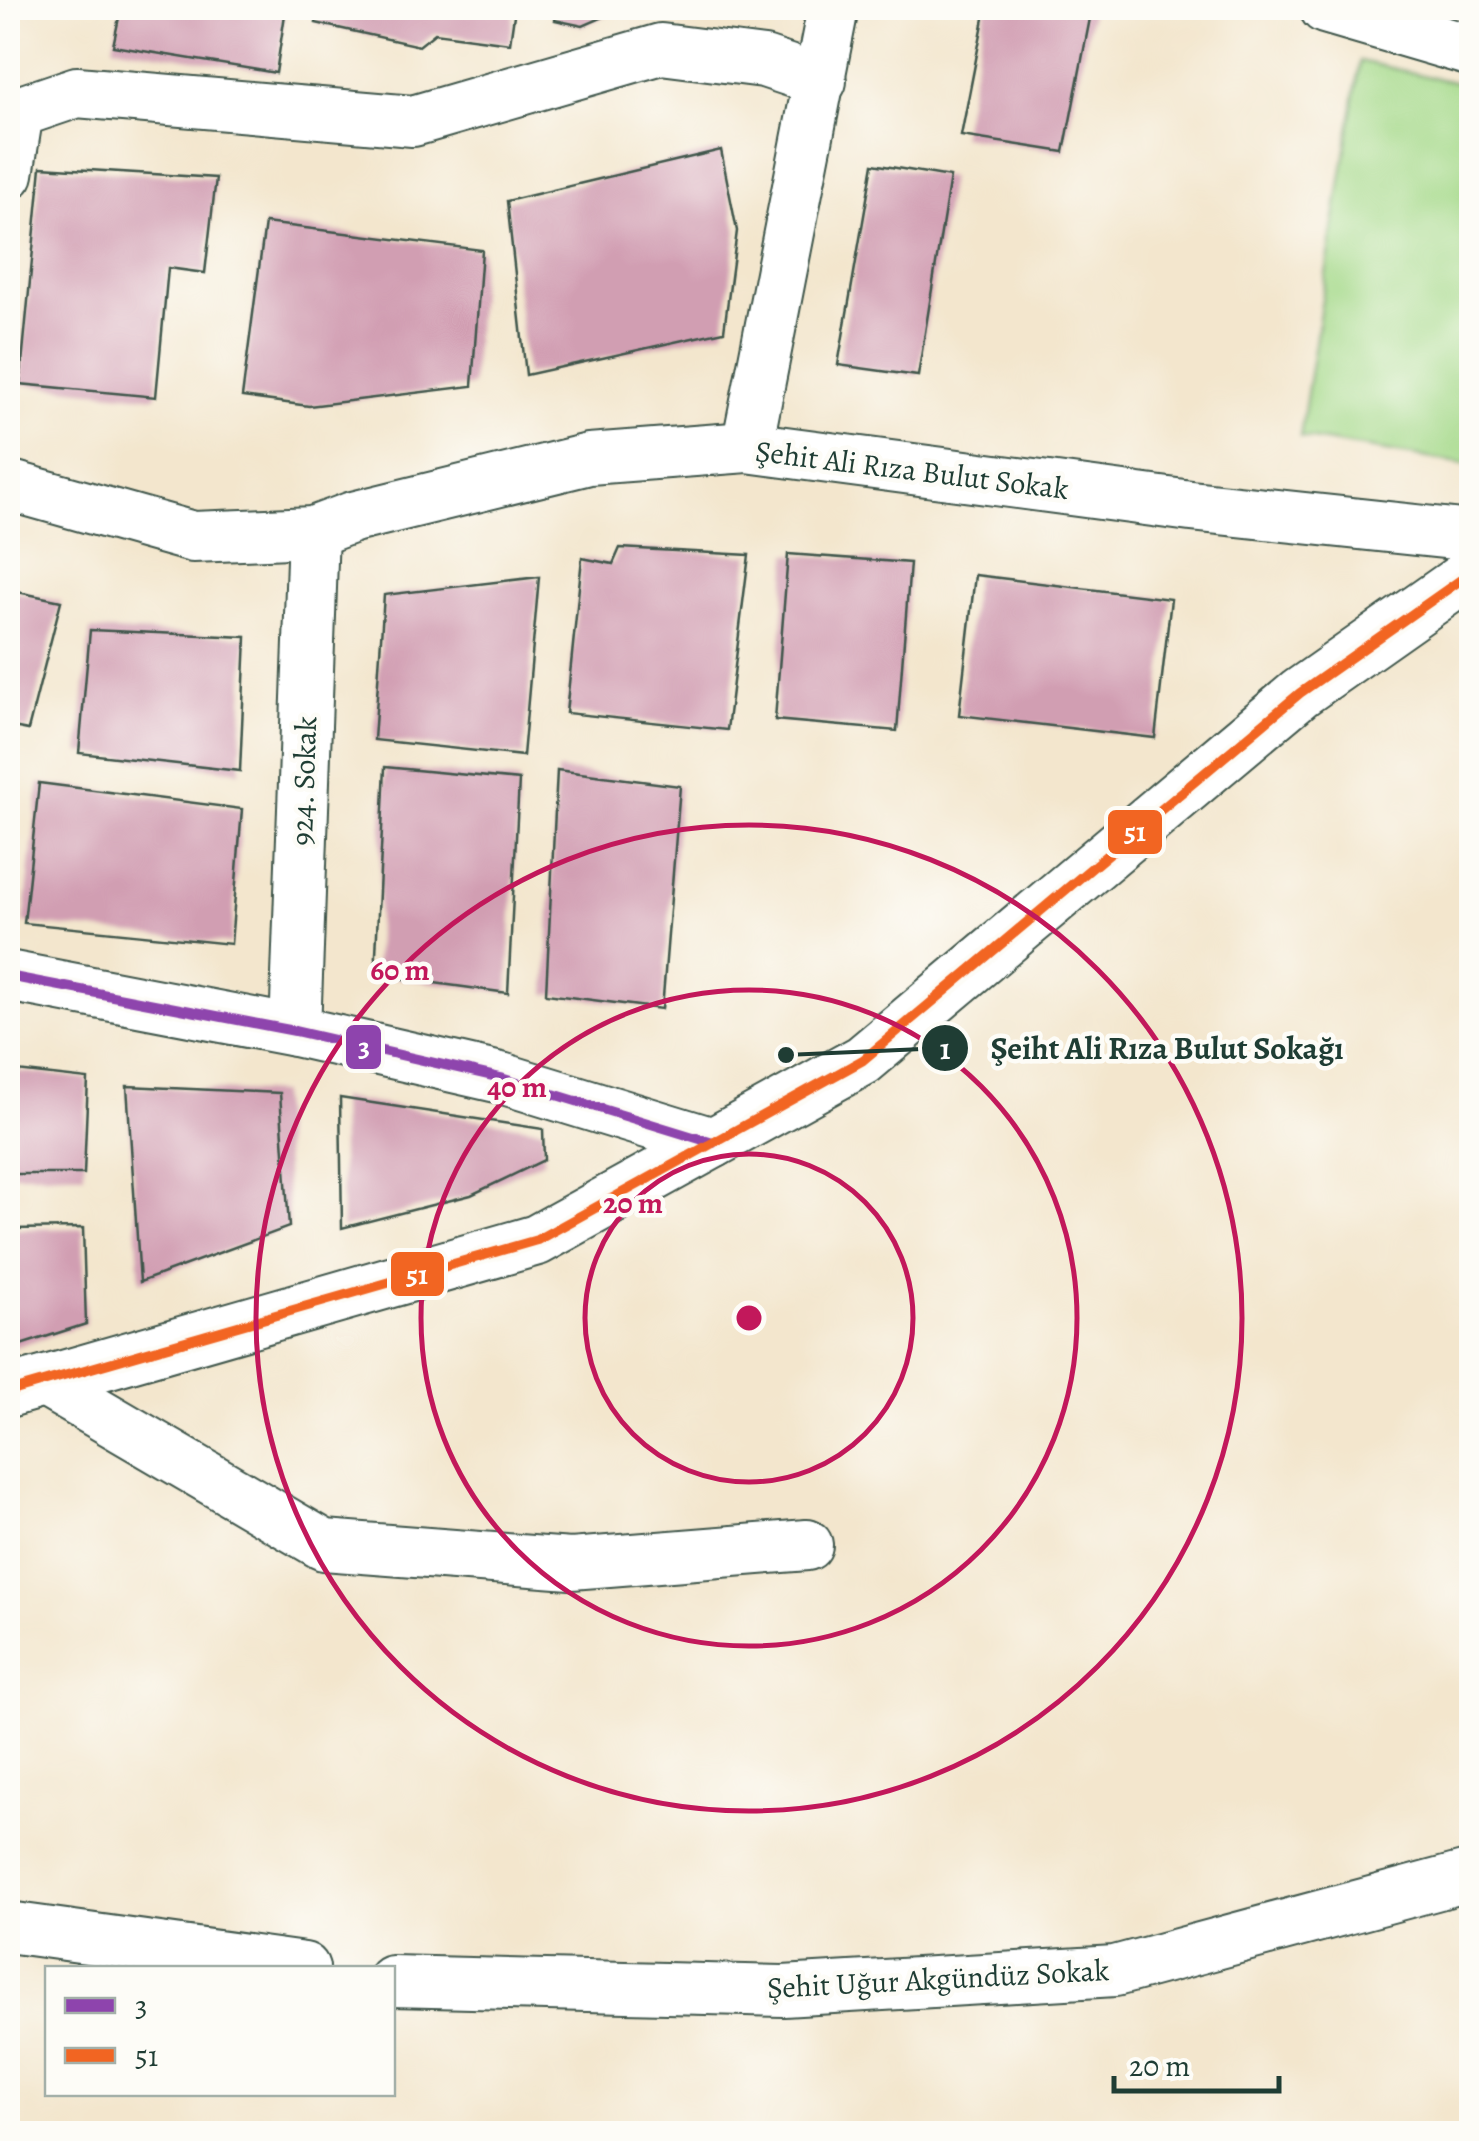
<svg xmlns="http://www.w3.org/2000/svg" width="1479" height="2141" font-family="Alegreya,serif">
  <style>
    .green { fill: #a4d989; stroke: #628b5e; stroke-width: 2.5 }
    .building { fill: #d19eb2 }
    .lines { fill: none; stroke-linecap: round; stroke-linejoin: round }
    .street-casing { stroke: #3f564b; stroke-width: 54 }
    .street { stroke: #fff; stroke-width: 50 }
    .bus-1-casing { stroke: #fdfcf7; stroke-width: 18 }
    .bus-2-casing { stroke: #fdfcf7; stroke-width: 18 }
    .bus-1 { stroke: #8e44ad; stroke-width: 10 }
    .bus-2 { stroke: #f26522; stroke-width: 10 }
    .ring { fill: none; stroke: #c2185b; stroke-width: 5 }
    .labels { text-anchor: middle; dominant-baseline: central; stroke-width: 9; stroke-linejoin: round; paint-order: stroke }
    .street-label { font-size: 30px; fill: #1f3d34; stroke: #fdfcf7 }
    .centre { fill: #c2185b; stroke: #fdfcf7; stroke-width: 5 }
    .ring-label { font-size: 30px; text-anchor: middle; font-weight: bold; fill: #c2185b; stroke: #fdfcf7; stroke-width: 9; stroke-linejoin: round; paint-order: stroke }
    .leader { fill: none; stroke: #1f3d34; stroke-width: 4 }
    .callout-dot { fill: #1f3d34; stroke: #fdfcf7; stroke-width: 4 }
    .mark-label { font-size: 30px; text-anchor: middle; font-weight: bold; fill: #fff }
    .callout-label { font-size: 32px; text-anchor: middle; font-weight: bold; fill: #1f3d34; stroke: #fdfcf7; stroke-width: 9; stroke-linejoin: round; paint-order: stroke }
    .line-badge { stroke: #fdfcf7; stroke-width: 4 }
    .badge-label { font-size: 28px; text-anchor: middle; font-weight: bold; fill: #fff }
  </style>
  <rect width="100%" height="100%" fill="#fdfcf7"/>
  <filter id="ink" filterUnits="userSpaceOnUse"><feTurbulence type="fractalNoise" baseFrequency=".01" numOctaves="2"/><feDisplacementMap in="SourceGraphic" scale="20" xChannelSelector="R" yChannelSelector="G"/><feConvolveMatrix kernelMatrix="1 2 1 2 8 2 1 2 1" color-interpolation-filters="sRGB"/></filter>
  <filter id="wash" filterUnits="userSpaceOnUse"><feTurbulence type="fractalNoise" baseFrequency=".0048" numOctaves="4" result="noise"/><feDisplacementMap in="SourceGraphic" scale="40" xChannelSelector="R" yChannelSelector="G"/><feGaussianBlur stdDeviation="2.25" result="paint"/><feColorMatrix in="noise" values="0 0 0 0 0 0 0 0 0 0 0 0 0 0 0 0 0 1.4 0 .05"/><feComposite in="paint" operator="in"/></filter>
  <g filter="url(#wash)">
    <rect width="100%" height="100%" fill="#f3e6cd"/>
    <path class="green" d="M 1360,61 L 1471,86 L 1471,465 L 1300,437 Z"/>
    <g id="blocks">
      <g class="building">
        <path d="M 121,8 L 286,8 L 276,73 L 113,46 Z"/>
        <path d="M 319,8 L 515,8 L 510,43 L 435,33 L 419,46 L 316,23 Z"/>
        <path d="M 557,8 L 624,8 L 583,26 L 555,20 Z"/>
        <path d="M 735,8 L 785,8 L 783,18 Z"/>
        <path d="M 986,8 L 1092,8 L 1064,152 L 961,136 Z"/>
        <path d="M 721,150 L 737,231 L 724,331 L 526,375 L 507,201 Z"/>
        <path d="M 873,164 L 950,177 L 918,376 L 838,365 Z"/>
        <path d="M 41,167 L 216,178 L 205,273 L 168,268 L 156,397 L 20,384 Z"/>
        <path d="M 265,223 L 482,250 L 472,386 L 309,406 L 242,397 Z"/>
        <path d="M 620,548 L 749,555 L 727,730 L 566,713 L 582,558 L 613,564 Z"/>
        <path d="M 788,554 L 910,563 L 897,731 L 775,720 Z"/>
        <path d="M 975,575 L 1171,599 L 1155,738 L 959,715 Z"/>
        <path d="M 539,577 L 523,756 L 374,740 L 384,595 Z"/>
        <path d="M 8,590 L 61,601 L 28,730 L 8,726 Z"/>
        <path d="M 90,630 L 246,637 L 240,771 L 79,753 Z"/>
        <path d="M 385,767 L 519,780 L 508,993 L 375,975 Z"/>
        <path d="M 557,770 L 680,786 L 662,1009 L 546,994 Z"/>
        <path d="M 39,783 L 242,809 L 231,944 L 24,923 Z"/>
        <path d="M 8,1070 L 88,1079 L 84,1174 L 8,1174 Z"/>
        <path d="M 127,1086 L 280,1093 L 289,1227 L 140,1282 Z"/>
        <path d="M 340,1098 L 543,1129 L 544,1160 L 471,1195 L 342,1228 Z"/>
        <path d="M 83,1228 L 86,1324 L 8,1349 L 8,1229 Z"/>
      </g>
    </g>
  </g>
  <g filter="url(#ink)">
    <use href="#blocks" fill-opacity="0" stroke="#3f564b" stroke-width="2.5"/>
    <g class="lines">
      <defs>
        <g id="street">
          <path d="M 1325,8 L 1472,51"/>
          <path d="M 8,174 L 18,112 L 77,92 L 413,121 L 661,49 L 764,62 L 821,81"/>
          <path d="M 747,447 L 833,8"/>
          <path d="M 8,485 L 193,537 L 313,532 L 353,517 L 589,459 L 747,447 L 1191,506 L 1472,536"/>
          <path d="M 8,976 L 295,1031 L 501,1078 L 713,1143"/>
          <path d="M 295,1031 L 313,532"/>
          <path d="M 45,1382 L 324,1545 L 571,1564 L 807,1545"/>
          <path d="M 8,1392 L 537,1240 L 863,1060 L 1300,693 L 1472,572"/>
          <path d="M 8,1927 L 304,1968"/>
          <path d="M 392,1981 L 783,1991 L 1115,1971 L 1472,1875"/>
        </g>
      </defs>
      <use href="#street" class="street-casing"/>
      <use href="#street" class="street"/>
      <defs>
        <path id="bus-1" d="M 8,976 L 295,1031 L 501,1078 L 713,1143"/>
        <path id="bus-2" d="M 8,1392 L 537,1240 L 863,1060 L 1300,693 L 1472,572"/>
      </defs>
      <use href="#bus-1" class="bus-1-casing"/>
      <use href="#bus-2" class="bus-2-casing"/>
      <use href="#bus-1" class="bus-1"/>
      <use href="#bus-2" class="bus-2"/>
    </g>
  </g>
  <g class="ring">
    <circle cx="749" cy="1318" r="164"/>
    <circle cx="749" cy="1318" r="328"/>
    <circle cx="749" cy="1318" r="493"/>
  </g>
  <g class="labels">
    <g class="street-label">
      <text transform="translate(912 470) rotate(7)">Şehit Ali Rıza Bulut Sokak</text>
      <text transform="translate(304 781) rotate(-88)">924. Sokak</text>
      <text transform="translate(938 1979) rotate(-3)">Şehit Uğur Akgündüz Sokak</text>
    </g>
  </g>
  <circle cx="749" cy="1318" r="15" class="centre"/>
  <g class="ring-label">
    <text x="400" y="980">60 m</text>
    <text x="517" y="1097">40 m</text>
    <text x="633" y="1213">20 m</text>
  </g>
  <path class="leader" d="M786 1055L945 1048"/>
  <g class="callout-dot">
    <circle cx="786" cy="1055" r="10"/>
    <circle cx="945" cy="1048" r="25"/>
  </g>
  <g class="mark-label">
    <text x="945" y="1059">1</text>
  </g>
  <g class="callout-label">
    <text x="1167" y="1059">Şeiht Ali Rıza Bulut Sokağı</text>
  </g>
  <g class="line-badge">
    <rect x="1106" y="808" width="58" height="48" rx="10" fill="#f26522"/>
    <rect x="344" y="1023" width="39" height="48" rx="10" fill="#8e44ad"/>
    <rect x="389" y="1250" width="57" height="48" rx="10" fill="#f26522"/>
  </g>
  <g class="badge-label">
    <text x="1135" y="841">51</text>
    <text x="364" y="1056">3</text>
    <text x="417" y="1284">51</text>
  </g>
  <rect width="1479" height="2141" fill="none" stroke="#fdfcf7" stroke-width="40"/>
  <rect x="45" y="1966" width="350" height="130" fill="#fdfcf7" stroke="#a4b0a9" stroke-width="2.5"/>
  <rect x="65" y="1998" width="50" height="15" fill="#8e44ad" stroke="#a4b0a9" stroke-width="2.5"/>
  <text x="135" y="2016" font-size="30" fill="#1f3d34">3</text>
  <rect x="65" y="2048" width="50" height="15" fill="#f26522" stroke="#a4b0a9" stroke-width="2.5"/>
  <text x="135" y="2066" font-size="30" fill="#1f3d34">51</text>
  <path d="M1114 2076v15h165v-15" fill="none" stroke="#1f3d34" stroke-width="5"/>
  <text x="1129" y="2076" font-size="30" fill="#1f3d34" stroke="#fdfcf7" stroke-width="8" paint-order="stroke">20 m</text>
</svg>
